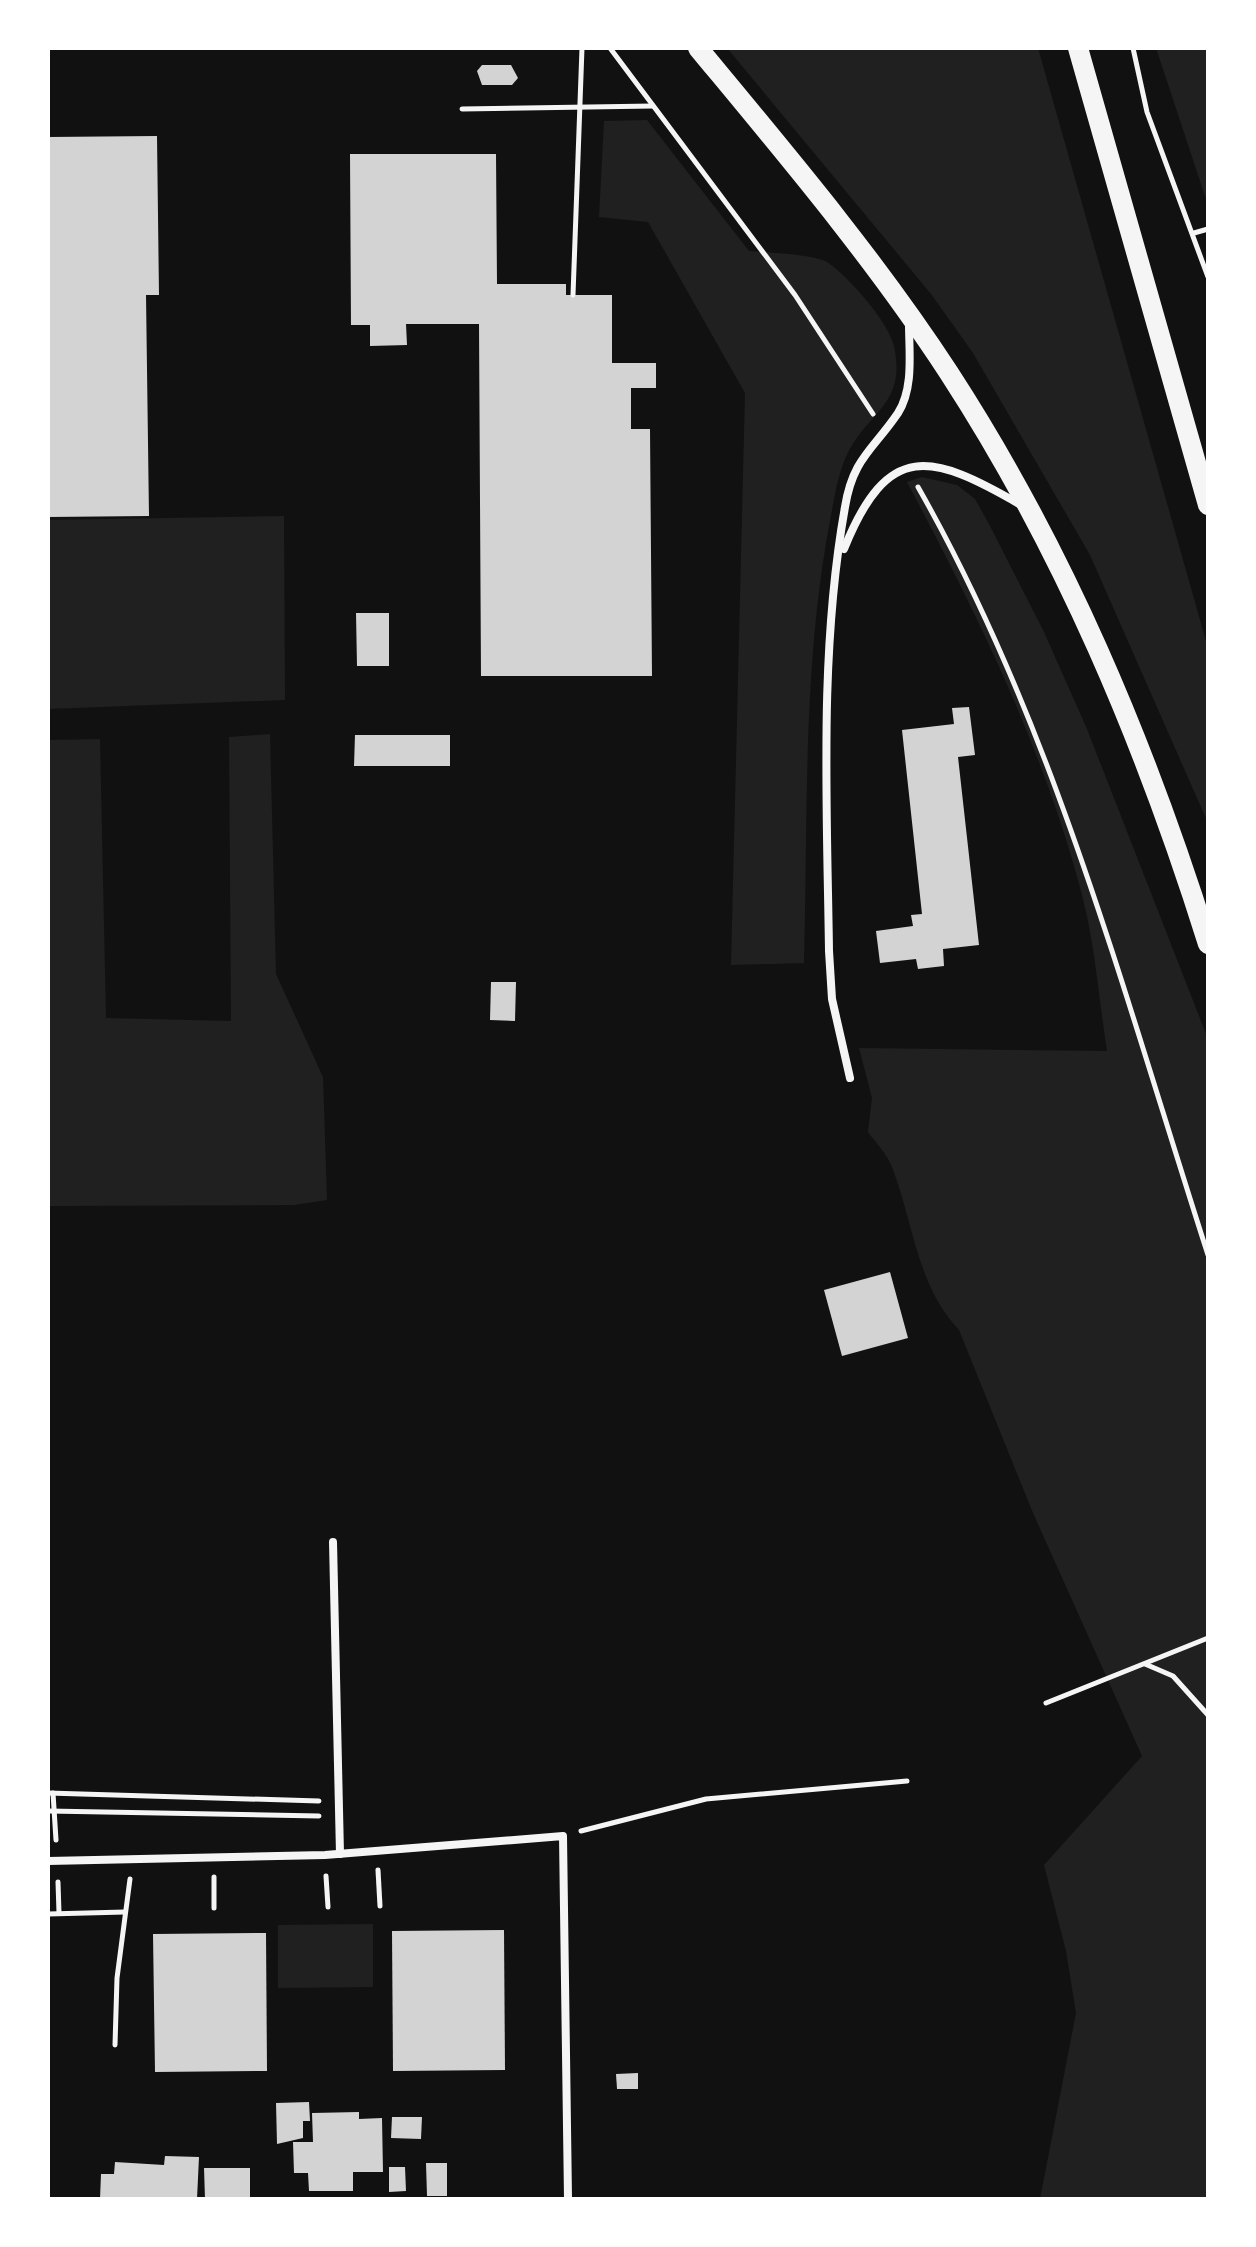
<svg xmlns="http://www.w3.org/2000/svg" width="1256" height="2247" font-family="'DM Sans',sans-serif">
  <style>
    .green { fill: #202020 }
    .building { fill: #d3d3d3 }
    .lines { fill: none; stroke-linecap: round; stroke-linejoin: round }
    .path { stroke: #f5f5f5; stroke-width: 5 }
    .minor { stroke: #f5f5f5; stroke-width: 8 }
    .primary { stroke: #f5f5f5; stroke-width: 20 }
  </style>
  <rect width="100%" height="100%" fill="#111"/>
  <g class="green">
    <path d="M 727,48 L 1038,48 L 1208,648 L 1208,823 L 1090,555 L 973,353 L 931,294 Z"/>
    <path d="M 1156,48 L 1208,48 L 1208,204 L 1204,193 Z"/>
    <path d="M 647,120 L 749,251 C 767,253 813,254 827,262 C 848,276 888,321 894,346 C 905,398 878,407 854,442 C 841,461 836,488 832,510 C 802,659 808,813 804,963 L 731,965 L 745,393 L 648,222 L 599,217 L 604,121 Z"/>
    <path d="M 922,477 L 957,485 L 975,499 L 990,526 L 1044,632 L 1087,729 L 1208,1039 L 1208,2199 L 1040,2199 L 1076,2013 L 1066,1951 L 1044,1865 L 1142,1756 L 1033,1513 L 959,1330 C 916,1284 914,1224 892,1167 C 887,1154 876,1143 868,1132 L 872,1098 L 859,1048 L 1107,1051 C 1099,1000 1095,945 1082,895 C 1044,749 977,614 907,482 Z"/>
    <path d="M 284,516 L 285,700 L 48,709 L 48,520 Z"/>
    <path d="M 270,734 L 276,974 L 323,1077 L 327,1200 L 294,1205 L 48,1206 L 48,740 L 100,739 L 106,1018 L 231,1021 L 229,737 Z"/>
    <path d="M 373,1924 L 373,1987 L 278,1988 L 278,1925 Z"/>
  </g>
  <g class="building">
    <path d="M 482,65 L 511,65 L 518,78 L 512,85 L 482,85 L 477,71 Z"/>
    <path d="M 157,136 L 159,295 L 146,295 L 149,516 L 48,517 L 48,137 Z"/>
    <path d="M 350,154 L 496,154 L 497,284 L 566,284 L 566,295 L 612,295 L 612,363 L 656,363 L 656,388 L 631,388 L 631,429 L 650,429 L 652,676 L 481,676 L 479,324 L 406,324 L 407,345 L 370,346 L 370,325 L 351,325 Z"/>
    <path d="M 356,613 L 389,613 L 389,666 L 357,666 Z"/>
    <path d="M 969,707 L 975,755 L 958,757 L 979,945 L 943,949 L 944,966 L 918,969 L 916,959 L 880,963 L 876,931 L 913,926 L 911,915 L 922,914 L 902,730 L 954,724 L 952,708 Z"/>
    <path d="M 355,735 L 450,735 L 450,766 L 354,766 Z"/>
    <path d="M 491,982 L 516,982 L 515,1021 L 490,1020 Z"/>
    <path d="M 890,1272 L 908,1338 L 842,1356 L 824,1290 Z"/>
    <path d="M 504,1930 L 505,2070 L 393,2071 L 392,1931 Z"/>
    <path d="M 266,1933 L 267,2071 L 155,2072 L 153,1934 Z"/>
    <path d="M 638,2073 L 638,2089 L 617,2089 L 616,2074 Z"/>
    <path d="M 309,2102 L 310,2121 L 303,2121 L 303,2138 L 277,2144 L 276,2103 Z"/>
    <path d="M 359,2112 L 359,2119 L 382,2118 L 383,2172 L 353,2172 L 353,2191 L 309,2191 L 308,2173 L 294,2173 L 293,2142 L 313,2142 L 312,2113 Z"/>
    <path d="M 392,2117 L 422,2117 L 421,2139 L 391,2138 Z"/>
    <path d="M 165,2156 L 199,2157 L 197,2199 L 100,2199 L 101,2174 L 114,2174 L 115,2162 L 164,2165 Z"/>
    <path d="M 426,2163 L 447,2163 L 447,2196 L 427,2196 Z"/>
    <path d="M 389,2167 L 405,2167 L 406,2191 L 389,2192 Z"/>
    <path d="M 204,2168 L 250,2168 L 250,2199 L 205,2199 Z"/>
  </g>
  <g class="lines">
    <g class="path">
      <path d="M 610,48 L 795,295 L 873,414"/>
      <path d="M 1133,48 L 1147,112 L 1208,277"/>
      <path d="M 462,109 L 653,106"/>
      <path d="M 1194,233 L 1208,229"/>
      <path d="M 573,295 L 582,48"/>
      <path d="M 918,487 C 1054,726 1124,995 1208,1255"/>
      <path d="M 1145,1664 L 1173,1676 L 1208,1715"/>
      <path d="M 1046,1703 L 1208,1638"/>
      <path d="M 48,1793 L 319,1801"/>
      <path d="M 53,1793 L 56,1840"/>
      <path d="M 48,1811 L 319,1816"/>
      <path d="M 581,1831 L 706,1799 L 907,1781"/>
      <path d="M 378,1870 L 380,1906"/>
      <path d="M 326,1876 L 328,1907"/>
      <path d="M 214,1877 L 214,1908"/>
      <path d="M 58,1882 L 59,1913"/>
      <path d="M 48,1914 L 125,1912"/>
      <path d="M 115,2045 L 117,1978 L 130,1879"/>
    </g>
    <g class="minor">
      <path d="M 844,549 C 888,440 931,453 1021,505"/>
      <path d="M 850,1078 L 832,999 L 829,951 C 827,804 819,652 845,507 C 853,458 873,450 898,413 C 914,388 909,352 909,324"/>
      <path d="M 333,1542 L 340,1854"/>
      <path d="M 48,1861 L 325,1855 L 563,1836 L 568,2199"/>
    </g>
    <g class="primary">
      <path d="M 698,48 C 785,153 874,258 949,373 C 1064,550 1145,743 1208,944"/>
      <path d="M 1078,48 L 1208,505"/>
    </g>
  </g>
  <rect width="1256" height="2247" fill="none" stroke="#ffffff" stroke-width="100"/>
</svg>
